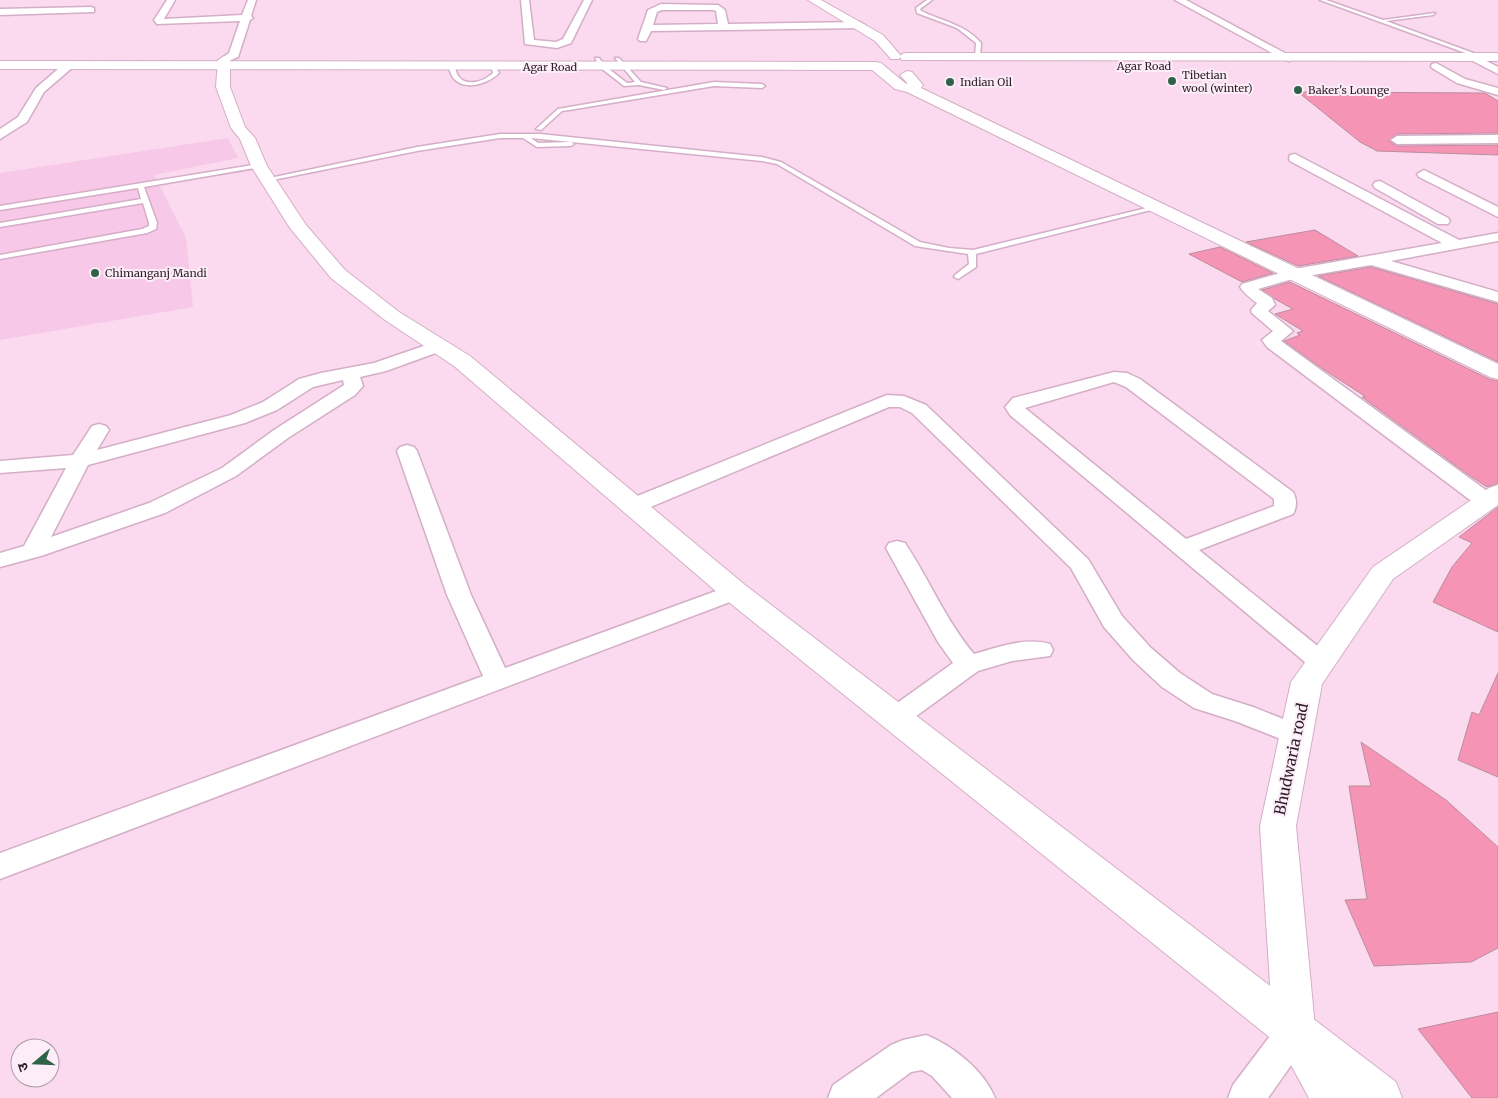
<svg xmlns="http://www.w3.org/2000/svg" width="1498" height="1098" font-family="Merriweather,'Noto Sans Devanagari',serif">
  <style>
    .built { fill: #f7c8e7 }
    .building { fill: #f694b5; stroke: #b98d9b }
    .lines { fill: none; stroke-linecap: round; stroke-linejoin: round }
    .service-casing { stroke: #d4aec7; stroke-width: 3 }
    .minor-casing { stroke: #d4aec7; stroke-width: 3 }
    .tertiary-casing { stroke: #d4aec7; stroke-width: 2 }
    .secondary-casing { stroke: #d4aec7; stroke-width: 2 }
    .primary-casing { stroke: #d4aec7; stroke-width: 2 }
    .service { fill: #fff; fill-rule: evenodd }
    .minor { fill: #fff; fill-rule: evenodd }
    .tertiary { fill: #fff; fill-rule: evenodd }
    .secondary { fill: #fff; fill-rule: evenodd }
    .primary { fill: #fff; fill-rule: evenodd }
    .poi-dot { fill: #2f6348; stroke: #fdedf8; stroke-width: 2 }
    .labels { text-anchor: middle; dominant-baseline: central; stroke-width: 4; stroke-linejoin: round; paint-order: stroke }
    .far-street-label { font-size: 11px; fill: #2d1f28; stroke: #fdedf8 }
    .far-poi-label { font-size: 11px; fill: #2d1f28; stroke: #fdedf8; text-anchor: start }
    .near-street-label { font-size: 15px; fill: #2d1f28; stroke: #fdedf8 }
  </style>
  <rect width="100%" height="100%" fill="#fbdaef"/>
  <path class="built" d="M 228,138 L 238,158 L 154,175 L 186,238 L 193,307 L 0,340 L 0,173 Z"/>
  <g class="building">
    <path d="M 1298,92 L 1485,93 L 1498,101 L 1498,133 L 1397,134 L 1389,141 L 1397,146 L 1498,145 L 1498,155 L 1377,151 L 1360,142 Z"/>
    <path d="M 1315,230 L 1358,256 L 1298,266 L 1246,242 Z"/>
    <path d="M 1220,247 L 1273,273 L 1242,282 L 1189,254 Z"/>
    <path d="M 1371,267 L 1498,304 L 1498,362 L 1318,276 Z"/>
    <path d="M 1290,282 L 1489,379 L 1498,381 L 1498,483 L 1487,487 L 1466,473 L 1362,397 L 1366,397 L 1323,369 L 1284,341 L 1300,335 L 1297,333 L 1303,331 L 1275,314 L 1293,309 L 1275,299 L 1262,290 Z"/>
    <path d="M 1498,507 L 1498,632 L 1433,602 L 1452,567 L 1472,543 L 1459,537 Z"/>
    <path d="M 1498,673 L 1498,777 L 1458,760 L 1472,712 L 1479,715 Z"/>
    <path d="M 1361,742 L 1446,800 L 1498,847 L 1498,948 L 1471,962 L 1374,966 L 1345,900 L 1367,899 L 1349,786 L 1371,786 Z"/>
    <path d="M 1498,1012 L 1498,1098 L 1472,1098 L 1418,1029 Z"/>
  </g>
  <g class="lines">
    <defs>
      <g id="service">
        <path d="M 927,0 L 932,0 L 920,9 L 921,11 C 942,21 966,25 981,43 L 980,58 L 975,57 L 976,43 L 957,28 L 917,13 L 916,8 Z"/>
        <path d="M 1320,0 L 1326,0 L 1383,20 L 1435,13 L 1433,15 L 1386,21 L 1476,54 L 1471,55 Z"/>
        <path d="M 595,58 L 599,58 L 605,66 L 627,83 L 635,82 L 615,58 L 619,58 L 641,82 L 667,88 L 664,90 L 639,85 L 624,86 L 601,68 Z"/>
        <path d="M 452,64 L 455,66 C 457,88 480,85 493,73 L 491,66 L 495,66 L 499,73 C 484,88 452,93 449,66 Z"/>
        <path d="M 714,82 L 762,84 L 765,86 L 762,88 L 714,86 L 569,110 L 562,111 L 541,130 L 536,129 L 558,109 Z"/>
        <path d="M 500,134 L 540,134 L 762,157 L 781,162 L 920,242 L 949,248 L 973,250 L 1159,205 L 1163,207 L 976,254 L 976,267 L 958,279 L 954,277 L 955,275 L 969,264 L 968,254 L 915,246 L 777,164 L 762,161 L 531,138 L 538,143 L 571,142 L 574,144 L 571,146 L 537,147 L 523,138 L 500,138 L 417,151 L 268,181 L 265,179 L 417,147 Z"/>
        <path d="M 259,164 L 261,165 L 261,167 L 144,187 L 157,223 L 156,229 L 147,233 L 0,259 L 0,255 L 142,229 L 149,226 L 149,223 L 143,203 L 0,227 L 0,223 L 141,199 L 138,188 L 0,210 L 0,206 Z"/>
      </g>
      <g id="minor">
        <path d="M 167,0 L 175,0 L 164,19 L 242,15 L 248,0 L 256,0 L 251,16 L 253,18 L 250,20 L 238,57 L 224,63 L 219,60 L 229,53 L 240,21 L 157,24 L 154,20 Z"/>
        <path d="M 521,0 L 529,0 L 534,40 L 556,42 L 563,39 L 584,0 L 592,0 L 571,43 L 557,48 L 525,44 Z"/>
        <path d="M 1175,0 L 1186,0 L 1294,58 L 1289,61 L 1285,60 Z"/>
        <path d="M 661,4 L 718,5 L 725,10 L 728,24 L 860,22 L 865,25 L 860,28 L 651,31 L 646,41 L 640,41 L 638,39 L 648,10 ZM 662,10 L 713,10 L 716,11 L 718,24 L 653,25 L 657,12 Z"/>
        <path d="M 91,7 L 94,8 L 94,12 L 0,15 L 0,9 Z"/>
        <path d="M 1473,54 L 1498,67 L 1498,74 L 1469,59 L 1468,57 L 1469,55 Z"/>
        <path d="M 69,62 L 74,65 L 73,67 L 44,92 L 27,122 L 0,139 L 0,129 L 18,117 L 36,88 L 65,63 Z"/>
        <path d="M 1436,63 L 1465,79 L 1498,88 L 1498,95 L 1457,83 L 1432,68 L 1431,66 L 1432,64 Z"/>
        <path d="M 1498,135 L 1498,143 L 1397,144 L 1391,140 L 1397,136 Z"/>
        <path d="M 1295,154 L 1459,240 L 1498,233 L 1498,241 L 1391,261 L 1498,292 L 1498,302 L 1371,265 L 1296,278 L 1258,289 L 1272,298 L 1275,305 L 1268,311 L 1293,331 L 1281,341 L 1494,496 L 1497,501 L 1494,506 L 1486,507 L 1478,506 L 1267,347 L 1262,340 L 1273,331 L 1252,313 L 1251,310 L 1257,303 C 1250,298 1245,294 1240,287 L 1242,284 L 1294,269 L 1442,243 L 1290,161 L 1289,158 L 1290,155 Z"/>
        <path d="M 1424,170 L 1498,207 L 1498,217 L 1419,177 L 1417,174 Z"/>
        <path d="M 1380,181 L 1448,218 L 1450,221 L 1448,224 L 1438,224 L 1375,188 L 1373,185 L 1375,182 Z"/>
        <path d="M 438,341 L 444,342 L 447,346 L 444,350 L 386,371 L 360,377 L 363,386 L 355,395 L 288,438 L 236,476 L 165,513 L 41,556 L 0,567 L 0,553 L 24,546 L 66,468 L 0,473 L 0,461 L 73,455 L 92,426 L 99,424 L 106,426 L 109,430 L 97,450 L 231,415 L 263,402 L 299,379 L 321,373 L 374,363 ZM 343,380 L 344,385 L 341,387 L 274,430 L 222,468 L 149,503 L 51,537 L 88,465 L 245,423 L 277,410 L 313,387 Z"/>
        <path d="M 1114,372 L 1127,373 L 1140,379 L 1293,492 C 1297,499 1297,507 1293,514 L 1199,550 L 1330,656 L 1334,662 L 1330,668 L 1321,671 L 1312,668 L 1010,415 L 1005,407 L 1013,398 ZM 1114,382 L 1126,387 L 1274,499 L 1274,506 L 1186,539 L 1025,408 Z"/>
        <path d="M 887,395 L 904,396 L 926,405 L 1088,559 L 1122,616 L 1151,648 L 1180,673 L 1212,694 L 1253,707 L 1306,728 L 1310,735 L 1306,742 L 1296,745 L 1235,721 L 1194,708 L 1162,687 L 1133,660 L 1104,627 L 1071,568 L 912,413 L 900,407 L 889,407 L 641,511 L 633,512 L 625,511 L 622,506 L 625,501 Z"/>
        <path d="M 407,445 L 414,447 L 417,451 L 471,595 L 505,668 L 727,587 L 735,584 L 743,587 L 747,592 L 743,597 L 0,879 L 0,853 L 483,676 L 447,595 L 397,451 L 400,447 Z"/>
        <path d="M 897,541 L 905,543 C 929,579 946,621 974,654 C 998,647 1025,637 1050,644 L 1053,650 L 1050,656 L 1012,661 L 978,671 L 904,725 L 895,728 L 886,725 L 882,718 L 886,711 L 953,663 L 938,642 L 886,548 L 889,543 Z"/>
        <path d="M 1294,1015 L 1306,1020 L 1311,1032 L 1306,1044 L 1268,1098 L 1228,1098 L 1233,1085 L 1282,1020 Z"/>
        <path d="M 926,1035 C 953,1046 984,1070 995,1098 L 952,1098 L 932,1076 L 922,1070 L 911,1072 L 876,1098 L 828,1098 L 833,1085 L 891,1045 L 903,1040 Z"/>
      </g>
      <g id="tertiary">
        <path d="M 808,0 L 821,0 L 883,35 L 901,56 L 899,59 L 891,59 L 875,41 Z"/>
        <path d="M 876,62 L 881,63 L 905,83 L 908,84 L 900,75 L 907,71 L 912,72 L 923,85 L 921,88 L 1498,364 L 1498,379 L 1490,377 L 907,92 L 895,89 L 871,69 L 870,66 Z"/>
        <path d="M 1498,485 L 1498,505 L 1393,579 L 1322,684 L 1296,826 L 1315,1027 L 1349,1082 L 1355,1098 L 1309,1098 L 1273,1032 L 1260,826 L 1291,682 L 1373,567 L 1489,488 Z"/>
      </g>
      <path id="secondary" d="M 224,56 L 230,60 L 230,87 L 245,127 L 255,138 L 267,166 L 306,225 L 345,270 L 399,312 L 470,356 L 745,585 L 1396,1082 L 1402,1098 L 1345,1098 L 725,599 L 454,366 L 385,320 L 331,278 L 290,228 L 251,166 L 240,139 L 231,128 L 216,87 L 218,60 Z"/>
      <g id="primary">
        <path d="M 906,53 L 1498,53 L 1498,61 L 902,60 L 900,57 L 902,54 Z"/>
        <path d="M 0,61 L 876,62 L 882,66 L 876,70 L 0,69 Z"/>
      </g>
    </defs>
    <use href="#service" class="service-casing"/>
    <use href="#minor" class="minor-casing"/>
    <use href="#tertiary" class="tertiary-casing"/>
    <use href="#secondary" class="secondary-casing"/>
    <use href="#primary" class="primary-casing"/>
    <use href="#service" class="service"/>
    <use href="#minor" class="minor"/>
    <use href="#tertiary" class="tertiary"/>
    <use href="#secondary" class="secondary"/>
    <use href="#primary" class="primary"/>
  </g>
  <g class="poi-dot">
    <circle cx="1172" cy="81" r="5"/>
    <circle cx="950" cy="82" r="5"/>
    <circle cx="1298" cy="90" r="5"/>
    <circle cx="95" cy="273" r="5"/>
  </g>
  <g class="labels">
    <g class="far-street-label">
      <text x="1144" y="66">Agar Road</text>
      <text x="550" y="67">Agar Road</text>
    </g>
    <g class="far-poi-label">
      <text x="1182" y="75">Tibetian<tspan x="1182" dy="13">wool (winter)</tspan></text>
      <text x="960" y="82">Indian Oil</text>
      <text x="1308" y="90">Baker's Lounge</text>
      <text x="105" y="273">Chimanganj Mandi</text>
    </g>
    <g class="near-street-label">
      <text transform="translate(1291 759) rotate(-78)">Bhudwaria road</text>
    </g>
  </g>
  <g transform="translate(35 1063) rotate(251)"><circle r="24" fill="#fdedf8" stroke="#aa9ba5"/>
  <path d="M0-4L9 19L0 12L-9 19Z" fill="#2f6348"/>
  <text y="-8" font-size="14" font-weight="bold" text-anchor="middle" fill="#2d1f28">उ</text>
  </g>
</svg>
